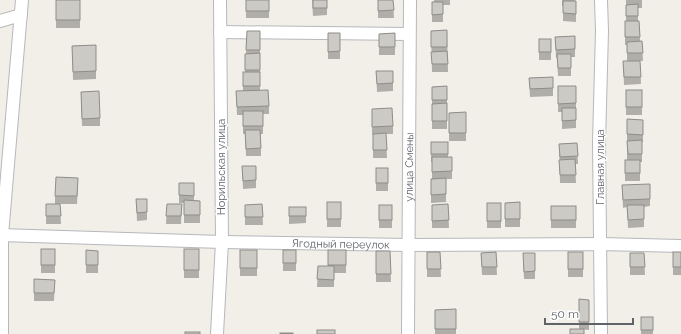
<svg xmlns="http://www.w3.org/2000/svg" width="681" height="334" font-family="Raleway,sans-serif">
  <style>
    .lines { fill: none; stroke-linecap: round; stroke-linejoin: round }
    .street-casing { stroke: #b5b8bc; stroke-width: 14 }
    .street { stroke: #fff; stroke-width: 12 }
    .wall { fill: #afaea9 }
    .building { fill: #cccac5; stroke: #8f8d8a }
    .labels { text-anchor: middle; dominant-baseline: central; stroke-width: 3; stroke-linejoin: round; paint-order: stroke }
    .street-label { font-size: 11px; fill: #5f6368; stroke: #fff }
  </style>
  <rect width="100%" height="100%" fill="#f1efe8"/>
  <g class="lines">
    <defs>
      <g id="street">
        <path d="M 0,21 L 21,15"/>
        <path d="M 220,32 L 409,34"/>
        <path id="s1" d="M 0,235 L 222,242 L 409,245 L 601,244 L 681,246"/>
        <path d="M 2,334 L 2,235 L 22,0"/>
        <path d="M 217,334 L 222,242 L 220,0"/>
        <path id="s2" d="M 408,334 L 410,0"/>
        <path d="M 601,334 L 599,142 L 602,31 L 601,0"/>
      </g>
    </defs>
    <use href="#street" class="street-casing"/>
    <use href="#street" class="street"/>
  </g>
  <g class="wall">
    <rect x="56" y="0" width="24" height="28"/>
    <rect x="246" y="0" width="23" height="18"/>
    <path d="M 312,0 L 327,0 L 327,15 L 313,16 Z"/>
    <path d="M 378,0 L 393,0 L 394,18 L 378,18 Z"/>
    <path d="M 434,0 L 450,0 L 450,5 L 443,5 L 443,22 L 432,22 L 432,2 L 434,2 Z"/>
    <path d="M 562,0 L 575,0 L 575,1 L 576,1 L 576,22 L 563,21 L 563,6 L 562,6 Z"/>
    <path d="M 626,0 L 642,0 L 642,8 L 638,8 L 638,21 L 639,21 L 640,41 L 642,41 L 643,61 L 627,61 L 627,45 L 625,45 L 625,29 L 626,21 Z"/>
    <path d="M 447,30 L 448,72 L 432,72 L 431,31 Z"/>
    <path d="M 247,31 L 260,31 L 260,90 L 269,106 L 269,114 L 263,114 L 263,134 L 261,134 L 261,156 L 246,156 L 245,134 L 243,134 L 243,115 L 237,115 L 236,91 L 243,91 L 243,72 L 245,72 L 245,54 L 246,54 Z"/>
    <rect x="328" y="33" width="12" height="26"/>
    <path d="M 395,33 L 395,55 L 379,55 L 379,34 Z"/>
    <path d="M 555,37 L 575,49 L 575,57 L 571,57 L 571,76 L 558,76 L 557,58 L 556,58 Z"/>
    <rect x="539" y="39" width="12" height="21"/>
    <path d="M 96,45 L 96,79 L 73,80 L 72,46 Z"/>
    <path d="M 623,61 L 640,61 L 641,84 L 624,85 Z"/>
    <path d="M 376,71 L 393,71 L 393,91 L 377,92 Z"/>
    <path d="M 553,77 L 553,96 L 530,97 L 529,78 Z"/>
    <path d="M 447,86 L 447,129 L 432,129 L 432,87 Z"/>
    <path d="M 558,86 L 576,86 L 576,128 L 562,129 L 562,112 L 558,112 Z"/>
    <rect x="626" y="90" width="16" height="25"/>
    <path d="M 81,92 L 100,118 L 100,126 L 82,126 Z"/>
    <path d="M 372,109 L 393,126 L 393,134 L 386,134 L 387,158 L 373,158 L 373,134 L 372,135 Z"/>
    <path d="M 466,112 L 466,141 L 449,141 L 449,113 Z"/>
    <path d="M 627,119 L 643,120 L 643,142 L 642,142 L 642,162 L 640,162 L 640,181 L 625,181 L 625,160 L 627,160 Z"/>
    <path d="M 431,142 L 448,142 L 448,157 L 452,157 L 452,179 L 446,179 L 446,202 L 431,203 L 431,179 L 432,179 L 432,162 L 431,162 Z"/>
    <path d="M 577,143 L 578,164 L 575,164 L 576,183 L 560,183 L 559,144 Z"/>
    <path d="M 242,166 L 256,180 L 256,188 L 243,189 Z"/>
    <rect x="376" y="168" width="12" height="23"/>
    <path d="M 179,183 L 194,183 L 194,200 L 200,201 L 200,223 L 184,223 L 184,203 L 179,203 Z"/>
    <path d="M 622,185 L 650,199 L 650,206 L 644,207 L 644,227 L 628,228 L 627,207 L 623,208 Z"/>
    <path d="M 78,186 L 77,204 L 55,204 L 55,196 Z"/>
    <path d="M 136,199 L 147,199 L 147,220 L 137,221 Z"/>
    <rect x="327" y="202" width="14" height="25"/>
    <path d="M 520,202 L 520,227 L 505,227 L 505,203 Z"/>
    <rect x="487" y="203" width="14" height="25"/>
    <path d="M 46,204 L 60,204 L 61,224 L 46,224 Z"/>
    <path d="M 167,204 L 182,204 L 181,224 L 166,224 Z"/>
    <path d="M 262,204 L 263,225 L 245,225 L 245,205 Z"/>
    <path d="M 448,204 L 449,228 L 432,228 L 432,213 Z"/>
    <rect x="379" y="205" width="13" height="23"/>
    <rect x="551" y="206" width="25" height="22"/>
    <path d="M 289,207 L 306,207 L 306,223 L 289,224 Z"/>
    <rect x="41" y="249" width="14" height="24"/>
    <rect x="184" y="249" width="15" height="29"/>
    <path d="M 86,250 L 98,251 L 98,273 L 86,273 Z"/>
    <rect x="240" y="250" width="17" height="26"/>
    <rect x="283" y="250" width="13" height="21"/>
    <path d="M 328,250 L 346,250 L 346,273 L 334,273 L 334,287 L 317,287 L 318,266 L 328,266 Z"/>
    <path d="M 376,251 L 390,251 L 391,282 L 376,282 Z"/>
    <path d="M 427,252 L 440,252 L 441,277 L 427,277 Z"/>
    <path d="M 496,252 L 497,275 L 482,275 L 481,253 Z"/>
    <rect x="568" y="252" width="15" height="25"/>
    <rect x="673" y="252" width="8" height="23"/>
    <path d="M 523,253 L 535,253 L 535,279 L 524,279 Z"/>
    <path d="M 630,253 L 644,253 L 645,275 L 630,275 Z"/>
    <path d="M 34,279 L 55,280 L 54,301 L 34,301 Z"/>
    <path d="M 579,299 L 589,300 L 589,330 L 579,329 Z"/>
    <path d="M 456,309 L 456,334 L 435,334 L 435,310 Z"/>
    <rect x="641" y="317" width="12" height="17"/>
  </g>
  <g class="building">
    <rect x="56" y="0" width="24" height="20"/>
    <rect x="246" y="0" width="23" height="11"/>
    <rect x="313" y="0" width="14" height="8"/>
    <path d="M 378,0 L 393,0 L 394,10 L 378,11 Z"/>
    <path d="M 563,1 L 576,1 L 576,14 L 563,13 Z"/>
    <path d="M 432,2 L 443,2 L 443,14 L 432,15 Z"/>
    <path d="M 638,4 L 638,16 L 626,16 L 626,5 Z"/>
    <path d="M 625,21 L 639,21 L 640,37 L 625,37 Z"/>
    <path d="M 447,30 L 447,47 L 431,47 L 431,31 Z"/>
    <path d="M 247,31 L 260,31 L 260,50 L 246,50 Z"/>
    <path d="M 328,33 L 340,33 L 340,51 L 328,52 Z"/>
    <path d="M 395,33 L 395,47 L 379,47 L 379,34 Z"/>
    <path d="M 575,36 L 575,49 L 556,50 L 555,37 Z"/>
    <rect x="539" y="39" width="12" height="13"/>
    <path d="M 642,41 L 643,53 L 627,53 L 627,42 Z"/>
    <path d="M 96,45 L 96,71 L 73,72 L 72,46 Z"/>
    <path d="M 447,51 L 448,64 L 432,64 L 431,52 Z"/>
    <path d="M 260,53 L 260,70 L 245,70 L 245,54 Z"/>
    <path d="M 557,54 L 571,54 L 571,68 L 558,68 Z"/>
    <path d="M 623,61 L 640,61 L 641,77 L 624,77 Z"/>
    <path d="M 376,71 L 393,71 L 393,83 L 377,84 Z"/>
    <rect x="243" y="72" width="17" height="14"/>
    <path d="M 553,77 L 553,88 L 530,89 L 529,78 Z"/>
    <path d="M 447,86 L 447,100 L 432,100 L 432,87 Z"/>
    <path d="M 558,86 L 576,86 L 576,103 L 558,104 Z"/>
    <path d="M 268,90 L 269,106 L 237,107 L 236,91 Z"/>
    <rect x="626" y="90" width="16" height="17"/>
    <path d="M 99,91 L 100,118 L 82,119 L 81,92 Z"/>
    <path d="M 447,103 L 447,121 L 432,121 L 432,104 Z"/>
    <path d="M 392,108 L 393,126 L 372,127 L 372,109 Z"/>
    <path d="M 562,108 L 576,108 L 576,120 L 562,121 Z"/>
    <rect x="243" y="111" width="20" height="15"/>
    <path d="M 466,112 L 466,133 L 449,133 L 449,113 Z"/>
    <path d="M 627,119 L 643,120 L 643,135 L 627,134 Z"/>
    <path d="M 245,130 L 260,130 L 261,148 L 246,149 Z"/>
    <path d="M 386,133 L 387,150 L 373,150 L 373,134 Z"/>
    <path d="M 642,140 L 642,154 L 628,154 L 627,141 Z"/>
    <rect x="431" y="142" width="17" height="12"/>
    <path d="M 577,143 L 578,156 L 560,157 L 559,144 Z"/>
    <path d="M 432,157 L 452,157 L 452,171 L 432,172 Z"/>
    <path d="M 575,159 L 576,175 L 560,175 L 559,160 Z"/>
    <rect x="625" y="160" width="15" height="13"/>
    <path d="M 242,166 L 256,166 L 256,180 L 243,181 Z"/>
    <rect x="376" y="168" width="12" height="15"/>
    <path d="M 56,177 L 78,178 L 77,196 L 55,196 Z"/>
    <path d="M 446,178 L 446,194 L 431,195 L 431,179 Z"/>
    <path d="M 179,183 L 194,183 L 194,196 L 179,195 Z"/>
    <path d="M 650,184 L 650,199 L 623,200 L 622,185 Z"/>
    <path d="M 136,199 L 147,199 L 147,212 L 137,213 Z"/>
    <path d="M 184,200 L 200,201 L 200,215 L 184,215 Z"/>
    <rect x="327" y="202" width="14" height="17"/>
    <path d="M 520,202 L 520,219 L 505,219 L 505,203 Z"/>
    <rect x="487" y="203" width="14" height="18"/>
    <path d="M 46,204 L 60,204 L 61,216 L 46,216 Z"/>
    <path d="M 167,204 L 182,204 L 181,216 L 166,216 Z"/>
    <path d="M 262,204 L 263,217 L 245,217 L 245,205 Z"/>
    <path d="M 448,204 L 449,220 L 432,221 L 432,205 Z"/>
    <rect x="379" y="205" width="13" height="15"/>
    <path d="M 627,205 L 644,205 L 644,219 L 628,220 Z"/>
    <rect x="551" y="206" width="25" height="14"/>
    <rect x="289" y="207" width="17" height="9"/>
    <rect x="41" y="249" width="14" height="16"/>
    <rect x="184" y="249" width="15" height="21"/>
    <path d="M 86,250 L 98,251 L 98,265 L 86,265 Z"/>
    <rect x="240" y="250" width="17" height="18"/>
    <rect x="283" y="250" width="13" height="13"/>
    <rect x="328" y="250" width="18" height="15"/>
    <path d="M 376,251 L 390,251 L 391,274 L 376,274 Z"/>
    <path d="M 427,252 L 440,252 L 441,269 L 427,269 Z"/>
    <path d="M 496,252 L 497,267 L 482,267 L 481,253 Z"/>
    <rect x="568" y="252" width="15" height="17"/>
    <rect x="673" y="252" width="8" height="15"/>
    <path d="M 523,253 L 535,253 L 535,271 L 524,272 Z"/>
    <path d="M 630,253 L 644,253 L 645,267 L 630,267 Z"/>
    <path d="M 318,266 L 334,266 L 334,280 L 317,279 Z"/>
    <path d="M 34,279 L 55,280 L 54,293 L 34,293 Z"/>
    <path d="M 579,299 L 589,300 L 589,322 L 579,322 Z"/>
    <path d="M 456,309 L 456,329 L 435,329 L 435,310 Z"/>
    <rect x="641" y="317" width="12" height="13"/>
    <rect x="570" y="329" width="14" height="5"/>
    <rect x="317" y="330" width="18" height="4"/>
    <rect x="185" y="332" width="15" height="2"/>
    <rect x="280" y="333" width="13" height="1"/>
  </g>
  <g class="labels">
    <g class="street-label">
      <text transform="translate(221 167) rotate(-90)">Норильская улица</text>
      <text stroke="none"><textPath href="#s2" startOffset="167">улица Смены</textPath></text>
      <text transform="translate(600 167) rotate(-90)">Главная улица</text>
      <text stroke="none"><textPath href="#s1" startOffset="341">Ягодный переулок</textPath></text>
    </g>
  </g>
  <path d="M545 318v6h88v-6" fill="none" stroke="#5f6368" stroke-width="2"/>
  <text x="551" y="318" font-size="12" fill="#5f6368" stroke="#ffffff" stroke-width="3" paint-order="stroke">50 m</text>
</svg>
